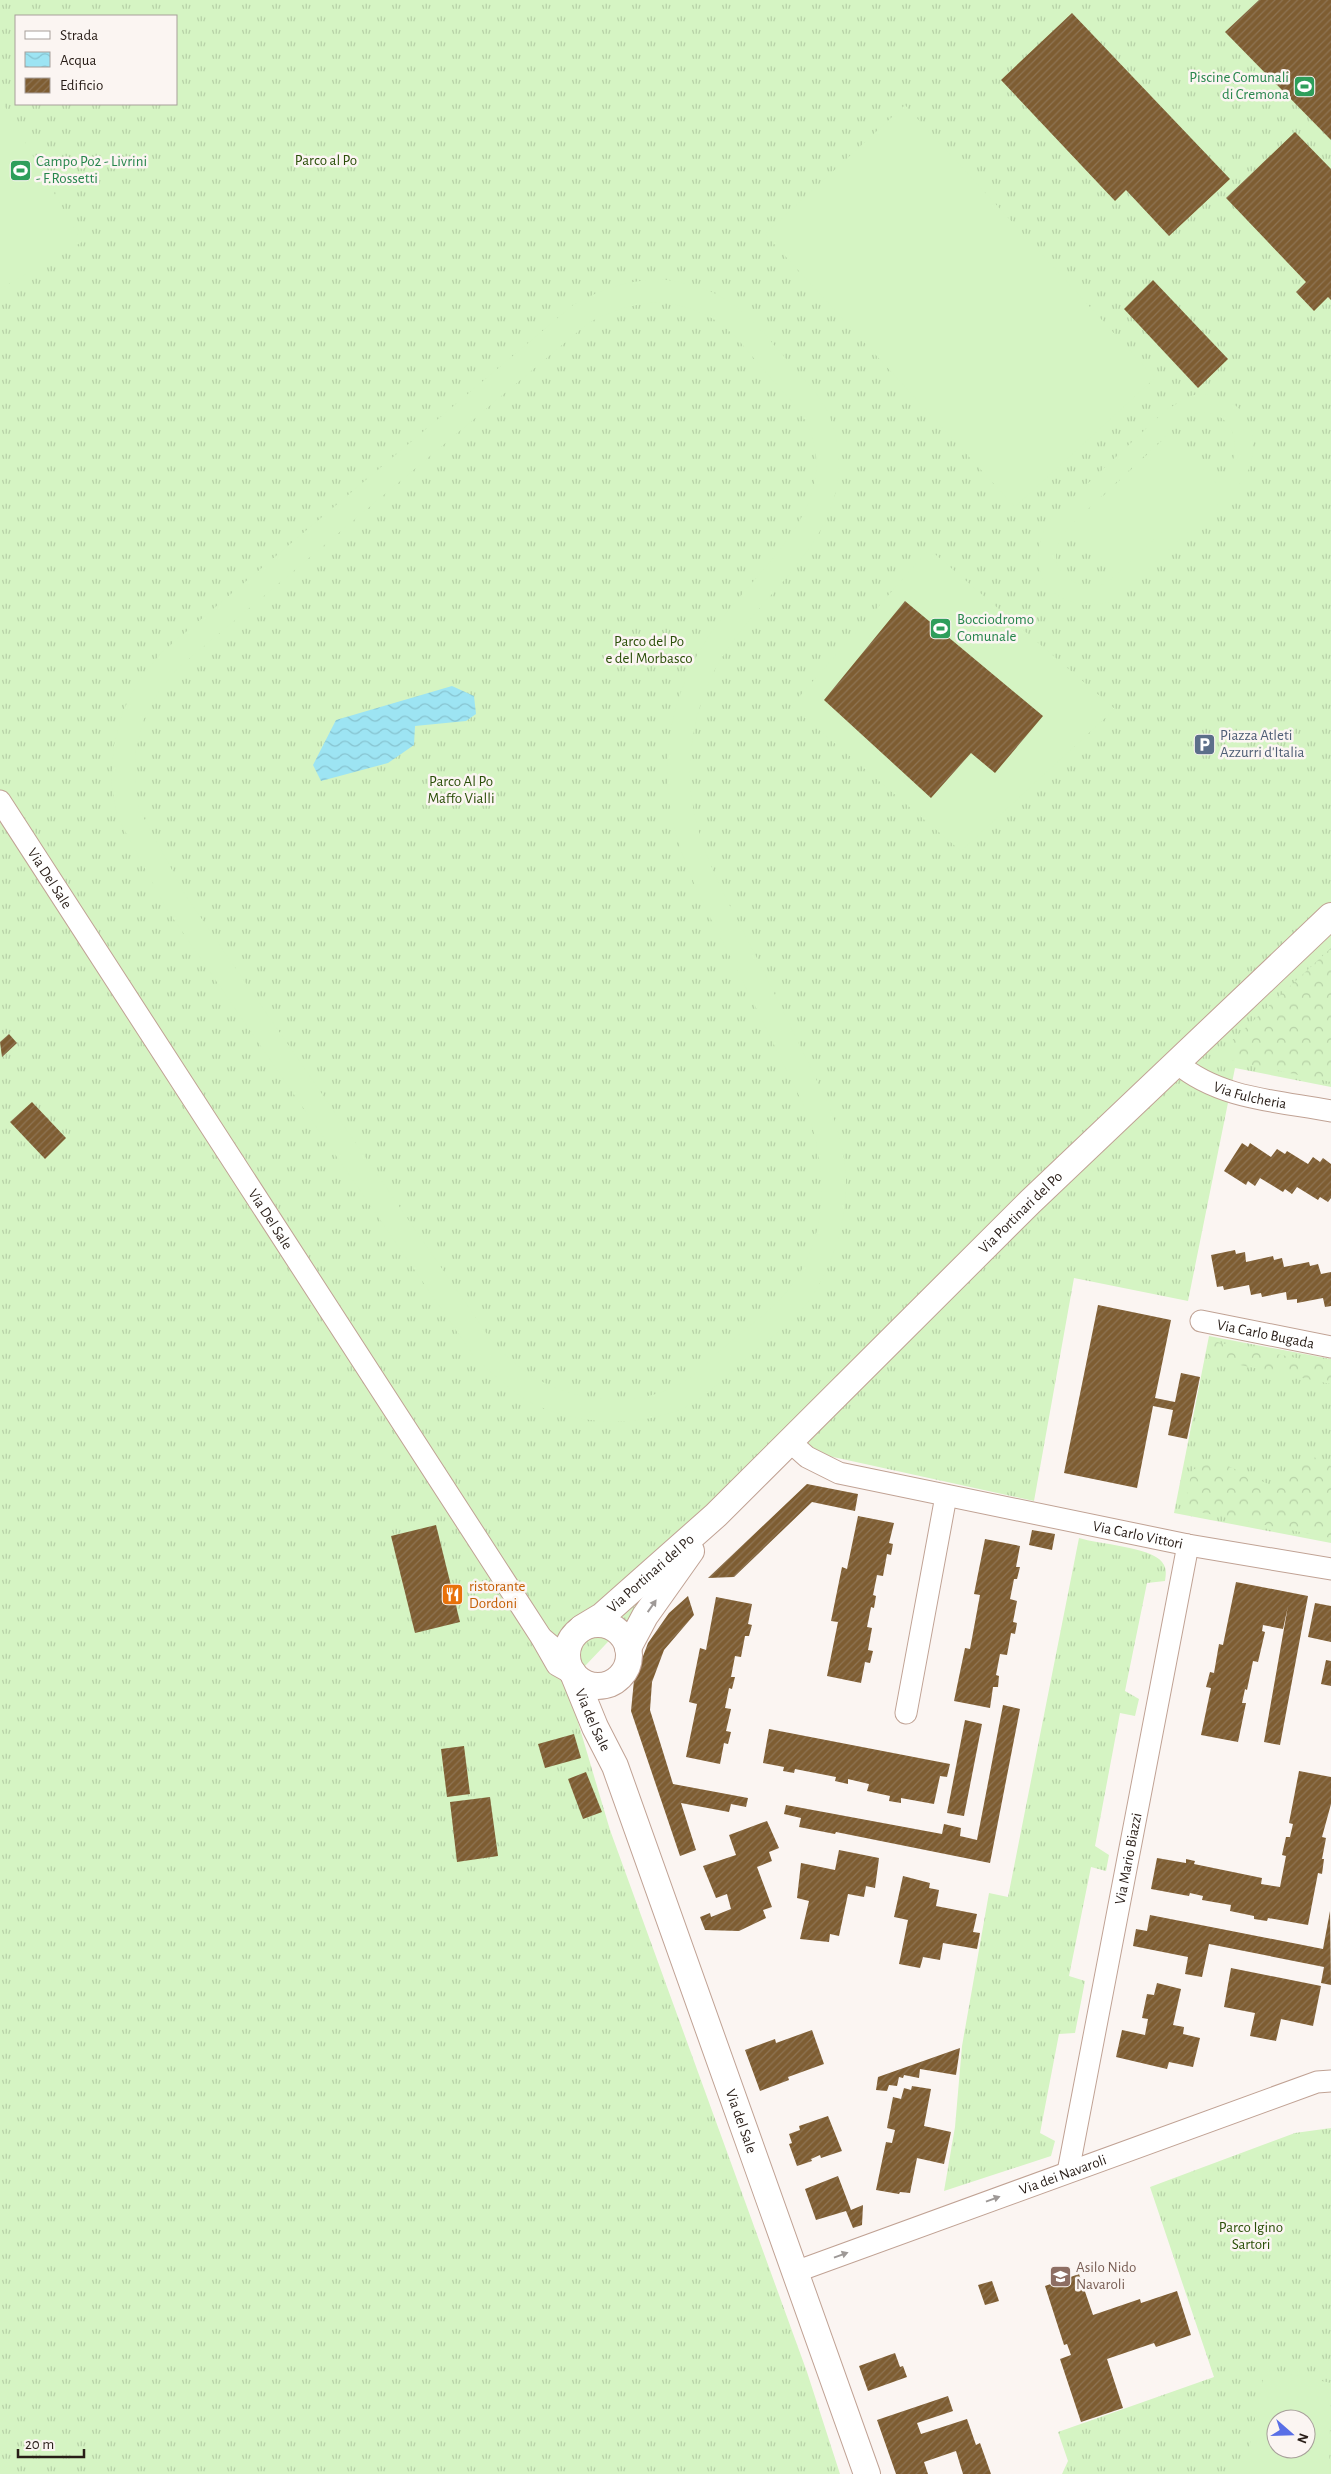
<svg xmlns="http://www.w3.org/2000/svg" width="1331" height="2474" font-family="'Alegreya Sans',sans-serif">
  <style>
    .grass { fill: url(#grass-tufts); fill-rule: evenodd }
    .forest { fill: url(#forest-crowns) }
    .pitch { fill: #d5f4c3; fill-rule: evenodd }
    .water { fill: url(#water-waves) }
    .building { fill: url(#building-hatch) }
    .lines { fill: none; stroke-linecap: round; stroke-linejoin: round }
    .minor-casing { stroke: #c0a294; stroke-width: 23 }
    .tertiary-casing { stroke: #c0a294; stroke-width: 28 }
    .minor { stroke: #fff; stroke-width: 21 }
    .tertiary { stroke: #fff; stroke-width: 26 }
    .oneway { fill: #9e9997 }
    .labels { text-anchor: middle; dominant-baseline: central; stroke-width: 5; stroke-linejoin: round; paint-order: stroke }
    .leisure-label { font-size: 15px; fill: #27864d; stroke: #fbf5f2; text-anchor: start }
    .park-label { font-size: 15px; fill: #2b4f09; stroke: #fbf5f2 }
    .service-label { font-size: 15px; fill: #4e5e75; stroke: #fbf5f2; text-anchor: start }
    .street-label { font-size: 15px; fill: #281d17; stroke: #fbf5f2 }
    .food-label { font-size: 15px; fill: #c56008; stroke: #fbf5f2; text-anchor: start }
    .education-label { font-size: 15px; fill: #785e54; stroke: #fbf5f2; text-anchor: start }
  </style>
  <defs>
    <pattern id="grass-tufts" width="24" height="20" patternUnits="userSpaceOnUse" patternTransform="scale(1.25)"><rect width="24" height="20" fill="#d5f4c3"/><path d="M3 7l-1-3M5 7V3M7 7l1-3M15 17l-1-3M17 17v-4M19 17l1-3" fill="none" stroke="#b7d1a7"/></pattern>
    <pattern id="forest-crowns" width="20" height="18" patternUnits="userSpaceOnUse" patternTransform="scale(1.25)"><rect width="20" height="18" fill="#d5f4c3"/><path d="M2 6a3 3 0 1 1 6 0M12 15a3 3 0 1 1 6 0" fill="none" stroke="#b7d1a7"/></pattern>
    <pattern id="water-waves" width="16" height="10" patternUnits="userSpaceOnUse" patternTransform="scale(1.25)"><rect width="16" height="10" fill="#9de4f3"/><path d="M0 5q4-4 8 0t8 0" fill="none" stroke="#87c3d0"/></pattern>
    <pattern id="building-hatch" width="6" height="6" patternUnits="userSpaceOnUse" patternTransform="scale(1.25)"><rect width="6" height="6" fill="#7e5d32"/><path d="M-1 1l2-2M0 6l6-6M5 7l2-2" fill="none" stroke="#8e7454"/></pattern>
  </defs>
  <rect width="100%" height="100%" fill="#fbf5f2"/>
  <g class="grass">
    <path d="M 0,0 L 1331,0 L 1331,1087 L 1235,1068 L 1188,1301 L 1074,1278 L 1034,1501 L 792,1448 L 567,1685 L 610,1830 L 807,2372 L 840,2474 L 0,2474 ZM 16,16 L 176,16 L 176,104 L 16,104 Z"/>
    <path d="M 1209,1336 L 1331,1359 L 1331,1543 L 1174,1513 Z"/>
    <path d="M 1079,1538 C 1098,1544 1151,1547 1162,1562 C 1167,1568 1166,1574 1165,1581 L 1147,1583 L 1125,1691 L 1139,1699 L 1135,1716 L 1120,1713 L 1095,1846 L 1109,1855 L 1106,1871 L 1091,1867 L 1069,1976 L 1085,1981 L 1075,2033 L 1059,2034 L 1040,2133 L 1055,2141 L 1051,2156 L 944,2191 L 955,2127 L 962,2046 L 989,1893 L 1008,1897 Z"/>
    <path d="M 1331,2128 L 1331,2474 L 1062,2474 L 1068,2461 L 1058,2432 L 1214,2377 L 1150,2187 L 1295,2133 ZM 1276,2419 L 1306,2419 L 1306,2449 L 1276,2449 Z"/>
  </g>
  <g class="forest">
    <path d="M 1331,948 L 1331,1082 L 1234,1061 L 1225,1057 L 1224,1048 Z"/>
    <path d="M 1211,1341 L 1331,1365 L 1331,1384 L 1207,1358 Z"/>
    <path d="M 1312,1456 L 1331,1466 L 1331,1538 L 1184,1509 L 1192,1470 L 1217,1461 L 1277,1488 Z"/>
  </g>
  <g class="pitch">
    <path d="M 0,98 L 82,242 L 0,289 Z"/>
    <path d="M 905,105 L 1155,378 L 1015,507 L 765,234 Z"/>
    <path d="M 661,279 C 729,289 743,309 786,359 C 798,374 815,389 824,405 C 834,422 838,444 839,463 C 839,543 766,590 726,651 C 703,685 691,728 690,769 C 688,838 728,900 758,960 C 782,1009 806,1058 830,1108 C 838,1130 845,1153 846,1178 C 847,1224 831,1275 801,1311 C 786,1328 764,1343 747,1358 C 731,1371 712,1392 695,1402 C 648,1430 571,1427 525,1399 C 505,1386 489,1371 473,1355 L 166,908 L 117,816 L 111,780 L 114,745 L 123,711 L 139,680 L 161,653 L 573,305 C 604,288 625,281 661,279 ZM 660,302 C 720,311 731,331 768,375 C 784,393 803,410 811,433 C 840,516 745,578 706,640 C 682,678 668,723 667,768 C 666,842 704,904 736,968 C 761,1017 785,1067 809,1116 C 829,1178 828,1244 784,1295 C 769,1312 749,1326 732,1340 C 716,1353 701,1372 683,1382 C 641,1408 579,1403 537,1379 C 519,1369 505,1355 491,1340 L 186,896 L 139,809 L 135,779 L 136,749 L 144,719 L 158,693 L 177,669 L 587,324 C 611,310 632,304 660,302 Z"/>
    <path d="M 1200,394 C 1249,393 1266,443 1243,481 L 1113,601 C 1101,604 1088,607 1075,603 C 1032,591 1029,548 1053,516 L 1166,410 L 1190,396 ZM 1201,412 C 1234,412 1242,446 1229,470 L 1106,584 C 1067,593 1040,563 1067,529 L 1178,424 L 1188,416 Z"/>
    <path d="M 1170,433 L 1215,482 L 1116,574 L 1071,526 Z"/>
    <path d="M 929,549 L 1115,709 L 961,851 L 791,706 Z"/>
    <path d="M 1265,2369 L 1331,2383 L 1329,2474 L 1244,2474 ZM 1276,2419 L 1306,2419 L 1306,2449 L 1276,2449 Z"/>
  </g>
  <path class="water" d="M 452,686 L 474,696 L 476,714 L 466,721 L 415,726 L 414,745 L 388,763 L 321,781 L 313,765 L 336,720 Z"/>
  <g class="building">
    <path d="M 1259,0 L 1331,0 L 1331,140 L 1225,32 Z"/>
    <path d="M 1072,13 L 1230,179 L 1169,236 L 1126,190 L 1115,201 L 1001,80 Z"/>
    <path d="M 1295,132 L 1331,169 L 1331,300 L 1328,297 L 1314,311 L 1296,292 L 1306,282 L 1226,198 Z"/>
    <path d="M 1153,280 L 1228,359 L 1198,388 L 1124,309 Z"/>
    <path d="M 905,601 L 1043,716 L 995,773 L 971,753 L 931,798 L 824,700 Z"/>
    <path d="M 9,1034 L 17,1043 L 2,1057 L 0,1042 Z"/>
    <path d="M 32,1102 L 66,1138 L 45,1159 L 10,1122 Z"/>
    <path d="M 1242,1143 L 1248,1147 L 1250,1143 L 1271,1157 L 1277,1149 L 1285,1154 L 1287,1151 L 1308,1164 L 1313,1157 L 1320,1162 L 1323,1158 L 1331,1164 L 1331,1198 L 1328,1202 L 1320,1197 L 1318,1200 L 1297,1187 L 1292,1194 L 1285,1189 L 1283,1192 L 1260,1178 L 1255,1186 L 1248,1181 L 1246,1185 L 1224,1171 Z"/>
    <path d="M 1235,1250 L 1236,1254 L 1245,1252 L 1246,1262 L 1273,1256 L 1274,1260 L 1282,1258 L 1284,1267 L 1309,1262 L 1310,1266 L 1318,1264 L 1321,1274 L 1331,1272 L 1331,1306 L 1325,1307 L 1323,1298 L 1297,1303 L 1297,1299 L 1287,1300 L 1286,1292 L 1262,1297 L 1261,1293 L 1251,1295 L 1249,1285 L 1224,1290 L 1223,1286 L 1217,1287 L 1211,1255 Z"/>
    <path d="M 1098,1305 L 1171,1320 L 1155,1398 L 1175,1402 L 1181,1373 L 1200,1377 L 1187,1439 L 1168,1435 L 1173,1410 L 1153,1406 L 1137,1488 L 1064,1473 Z"/>
    <path d="M 807,1484 L 858,1494 L 855,1511 L 812,1502 L 734,1577 L 708,1578 Z"/>
    <path d="M 858,1516 L 894,1523 L 889,1543 L 893,1544 L 891,1555 L 887,1554 L 883,1576 L 877,1575 L 873,1595 L 876,1596 L 874,1608 L 871,1607 L 867,1627 L 872,1628 L 868,1650 L 873,1651 L 870,1663 L 865,1662 L 861,1683 L 827,1676 L 838,1622 L 831,1621 L 842,1567 L 847,1569 Z"/>
    <path d="M 436,1525 L 460,1622 L 415,1633 L 391,1536 Z"/>
    <path d="M 1032,1530 L 1055,1534 L 1052,1550 L 1029,1545 Z"/>
    <path d="M 985,1539 L 1020,1546 L 1016,1567 L 1020,1567 L 1017,1579 L 1014,1579 L 1010,1599 L 1017,1601 L 1013,1622 L 1017,1623 L 1015,1634 L 1011,1633 L 1007,1655 L 1000,1654 L 996,1675 L 999,1676 L 998,1687 L 993,1687 L 990,1708 L 954,1701 L 965,1648 L 970,1649 L 980,1595 L 974,1594 Z"/>
    <path d="M 1236,1582 L 1308,1596 L 1280,1745 L 1264,1742 L 1288,1606 L 1283,1629 L 1263,1625 L 1262,1631 L 1265,1632 L 1258,1662 L 1253,1661 L 1247,1690 L 1245,1689 L 1242,1703 L 1246,1703 L 1238,1742 L 1201,1735 L 1211,1688 L 1206,1687 L 1210,1672 L 1214,1673 L 1219,1644 L 1223,1645 Z"/>
    <path d="M 688,1596 L 694,1615 L 664,1650 L 652,1682 L 650,1710 L 673,1784 L 748,1798 L 746,1807 L 731,1804 L 729,1812 L 681,1803 L 696,1850 L 680,1856 L 631,1711 L 634,1680 L 648,1643 L 669,1613 Z"/>
    <path d="M 716,1597 L 752,1604 L 748,1624 L 752,1625 L 749,1636 L 745,1636 L 741,1657 L 735,1656 L 731,1677 L 735,1677 L 732,1689 L 729,1688 L 725,1708 L 731,1709 L 726,1731 L 731,1732 L 728,1744 L 724,1743 L 720,1764 L 686,1757 L 697,1704 L 689,1702 L 700,1648 L 706,1650 Z"/>
    <path d="M 1315,1603 L 1331,1606 L 1331,1642 L 1308,1637 Z"/>
    <path d="M 1326,1660 L 1331,1661 L 1331,1686 L 1321,1684 Z"/>
    <path d="M 1003,1705 L 1020,1709 L 990,1863 L 836,1832 L 835,1834 L 799,1827 L 801,1818 L 784,1814 L 786,1805 L 942,1834 L 944,1824 L 961,1828 L 960,1836 L 977,1840 Z"/>
    <path d="M 965,1720 L 982,1724 L 964,1816 L 947,1813 Z"/>
    <path d="M 769,1729 L 950,1764 L 947,1777 L 940,1776 L 934,1804 L 901,1798 L 901,1803 L 889,1801 L 890,1796 L 867,1791 L 869,1784 L 848,1779 L 848,1784 L 835,1781 L 836,1777 L 795,1769 L 794,1773 L 783,1771 L 784,1767 L 763,1763 Z"/>
    <path d="M 574,1734 L 581,1758 L 545,1768 L 538,1744 Z"/>
    <path d="M 464,1746 L 470,1794 L 447,1797 L 441,1749 Z"/>
    <path d="M 1299,1771 L 1331,1777 L 1331,1804 L 1322,1837 L 1326,1838 L 1322,1859 L 1324,1859 L 1322,1874 L 1318,1873 L 1308,1925 L 1268,1918 L 1267,1921 L 1254,1919 L 1254,1916 L 1230,1911 L 1231,1905 L 1202,1900 L 1203,1896 L 1190,1893 L 1189,1896 L 1151,1889 L 1157,1858 L 1186,1863 L 1186,1859 L 1195,1861 L 1194,1864 L 1262,1878 L 1261,1884 L 1280,1887 L 1286,1856 L 1282,1855 L 1286,1837 L 1290,1837 L 1293,1824 L 1289,1823 Z"/>
    <path d="M 586,1772 L 602,1812 L 583,1819 L 568,1779 Z"/>
    <path d="M 490,1797 L 498,1856 L 457,1862 L 450,1802 Z"/>
    <path d="M 767,1821 L 779,1848 L 769,1852 L 772,1861 L 757,1867 L 772,1907 L 763,1910 L 766,1918 L 739,1931 L 705,1930 L 700,1917 L 710,1913 L 711,1917 L 731,1909 L 727,1894 L 716,1898 L 703,1866 L 736,1855 L 729,1835 Z"/>
    <path d="M 839,1850 L 879,1858 L 875,1888 L 866,1886 L 864,1897 L 848,1894 L 839,1936 L 830,1934 L 829,1942 L 800,1939 L 809,1901 L 797,1898 L 801,1863 L 835,1870 Z"/>
    <path d="M 903,1876 L 930,1883 L 929,1888 L 939,1890 L 936,1906 L 977,1914 L 973,1932 L 980,1933 L 977,1949 L 943,1943 L 940,1960 L 923,1957 L 920,1968 L 899,1964 L 908,1920 L 894,1917 Z"/>
    <path d="M 1330,1911 L 1331,1985 L 1321,1983 L 1324,1967 L 1209,1944 L 1202,1977 L 1185,1974 L 1188,1957 L 1133,1946 L 1136,1929 L 1147,1931 L 1150,1915 L 1323,1949 Z"/>
    <path d="M 1231,1968 L 1321,1986 L 1313,2026 L 1281,2019 L 1276,2041 L 1250,2036 L 1255,2013 L 1224,2007 Z"/>
    <path d="M 1157,1983 L 1181,1989 L 1173,2025 L 1184,2027 L 1183,2034 L 1200,2038 L 1193,2067 L 1169,2062 L 1167,2069 L 1116,2057 L 1122,2030 L 1145,2035 L 1148,2019 L 1142,2018 L 1147,1994 L 1154,1995 Z"/>
    <path d="M 812,2030 L 824,2064 L 788,2077 L 789,2080 L 760,2091 L 745,2050 L 775,2039 L 776,2043 Z"/>
    <path d="M 960,2048 L 956,2075 L 920,2069 L 919,2078 L 904,2075 L 903,2078 L 899,2077 L 897,2086 L 889,2085 L 887,2091 L 876,2090 L 878,2077 Z"/>
    <path d="M 912,2086 L 931,2089 L 924,2126 L 951,2132 L 944,2164 L 917,2158 L 910,2193 L 900,2192 L 899,2194 L 876,2190 L 886,2142 L 892,2143 L 895,2130 L 887,2128 L 893,2097 L 901,2099 L 904,2088 L 911,2090 Z"/>
    <path d="M 828,2116 L 842,2151 L 821,2158 L 820,2155 L 811,2159 L 812,2161 L 797,2166 L 789,2144 L 792,2143 L 789,2134 L 800,2130 L 799,2126 Z"/>
    <path d="M 838,2176 L 851,2210 L 863,2205 L 862,2225 L 853,2228 L 846,2211 L 816,2220 L 805,2189 Z"/>
    <path d="M 1079,2274 L 1093,2315 L 1140,2299 L 1141,2303 L 1177,2291 L 1191,2335 L 1156,2347 L 1154,2343 L 1107,2359 L 1123,2408 L 1081,2422 L 1060,2359 L 1071,2355 L 1067,2344 L 1064,2345 L 1045,2286 Z"/>
    <path d="M 992,2281 L 999,2301 L 985,2305 L 978,2285 Z"/>
    <path d="M 895,2353 L 900,2367 L 903,2366 L 907,2377 L 868,2391 L 859,2366 Z"/>
    <path d="M 948,2396 L 953,2411 L 917,2423 L 921,2434 L 967,2419 L 976,2445 L 980,2443 L 991,2474 L 963,2474 L 956,2451 L 924,2462 L 928,2474 L 896,2474 L 877,2420 Z"/>
  </g>
  <g class="lines">
    <defs>
      <g id="minor">
        <path id="s1" d="M 0,801 L 541,1637 L 557,1665 L 566,1670 L 569,1666"/>
        <path id="s2" d="M 1177,1063 C 1219,1099 1278,1101 1331,1111"/>
        <path id="s3" d="M 1201,1321 L 1331,1347"/>
        <path id="s4" d="M 789,1441 L 807,1457 L 839,1473 L 1188,1545 L 1331,1569"/>
        <path d="M 542,1638 L 554,1648 L 565,1651 L 570,1641"/>
        <path d="M 906,1713 L 946,1496"/>
        <path id="s5" d="M 1068,2172 L 1188,1545"/>
        <path id="s6" d="M 795,2272 L 1317,2082 L 1331,2081"/>
      </g>
      <g id="tertiary">
        <circle cx="598" cy="1655" r="31"/>
        <path id="s7" d="M 582,1628 L 602,1616 L 716,1515 L 1030,1202 L 1331,916"/>
        <path d="M 628,1648 L 645,1616 L 691,1551"/>
        <path id="s8" d="M 573,1673 L 595,1727 L 615,1766 L 867,2474"/>
      </g>
    </defs>
    <use href="#minor" class="minor-casing"/>
    <use href="#tertiary" class="tertiary-casing"/>
    <use href="#minor" class="minor"/>
    <use href="#tertiary" class="tertiary"/>
  </g>
  <defs><path id="oneway-solid" d="M-6-.8H1V-3.2L6.5 0L1 3.2V.8H-6Z" transform="scale(1.25)"/></defs>
  <g class="oneway">
    <use href="#oneway-solid" transform="translate(652 1606) rotate(-55)"/>
    <use href="#oneway-solid" transform="translate(993 2199) rotate(-20)"/>
    <use href="#oneway-solid" transform="translate(841 2255) rotate(-20)"/>
  </g>
  <defs>
    <symbol id="stadium-square" viewBox="-11 -11 22 22"><rect x="-9" y="-9" width="18" height="18" rx="4" fill="#2e9e5b" stroke="#fbf5f2"/><path d="M0-5a6.5 5 0 1 0 0 10a6.5 5 0 1 0 0-10ZM-3.5-1.8h7v3.6h-7Z" fill="#fff"/></symbol>
    <symbol id="parking-square" viewBox="-11 -11 22 22"><rect x="-9" y="-9" width="18" height="18" rx="4" fill="#5c6f8a" stroke="#fbf5f2"/><path d="M-3.5-5.5H1a3.5 3.5 0 0 1 0 7H-1V5.5H-3.5ZM-1-3.4V-.6H.8a1.4 1.4 0 0 0 0-2.8Z" fill="#fff"/></symbol>
    <symbol id="restaurant-square" viewBox="-11 -11 22 22"><rect x="-9" y="-9" width="18" height="18" rx="4" fill="#e8710a" stroke="#fbf5f2"/><path d="M-5-6h1v4h1v-4h1v4h1v-4h1v5L-1.5 .5V6h-2V.5L-5-1ZM5-6V6H3V1.5H1.5Q1.5-4 5-6Z" fill="#fff"/></symbol>
    <symbol id="school-square" viewBox="-11 -11 22 22"><rect x="-9" y="-9" width="18" height="18" rx="4" fill="#8d6e63" stroke="#fbf5f2"/><path d="M0-5L7-2L0 1L-7-2ZM-4 1L0 2.5L4 1V4Q0 6-4 4Z" fill="#fff"/></symbol>
  </defs>
  <g fill-rule="evenodd">
    <use href="#stadium-square" x="1292" y="74" width="25" height="25"/>
    <use href="#stadium-square" x="8" y="158" width="25" height="25"/>
    <use href="#stadium-square" x="928" y="616" width="25" height="25"/>
    <use href="#parking-square" x="1192" y="732" width="25" height="25"/>
    <use href="#restaurant-square" x="440" y="1582" width="25" height="25"/>
    <use href="#school-square" x="1048" y="2264" width="25" height="25"/>
  </g>
  <g class="labels">
    <g class="leisure-label">
      <text x="1289" y="77" text-anchor="end">Piscine Comunali<tspan x="1289" dy="17">di Cremona</tspan></text>
      <text x="36" y="161">Campo Po2 - Livrini<tspan x="36" dy="17">- F.Rossetti</tspan></text>
      <text x="957" y="619">Bocciodromo<tspan x="957" dy="17">Comunale</tspan></text>
    </g>
    <g class="park-label">
      <text x="326" y="160">Parco al Po</text>
      <text x="649" y="641">Parco del Po<tspan x="649" dy="17">e del Morbasco</tspan></text>
      <text x="461" y="781">Parco Al Po<tspan x="461" dy="17">Maffo Vialli</tspan></text>
      <text x="1251" y="2227">Parco Igino<tspan x="1251" dy="17">Sartori</tspan></text>
    </g>
    <g class="service-label">
      <text x="1220" y="735">Piazza Atleti<tspan x="1220" dy="17">Azzurri d'Italia</tspan></text>
    </g>
    <g class="street-label">
      <text stroke="none"><textPath href="#s1" startOffset="92">Via Del Sale</textPath></text>
      <text stroke="none"><textPath href="#s2" startOffset="81">Via Fulcheria</textPath></text>
      <text stroke="none"><textPath href="#s7" startOffset="605">Via Portinari del Po</textPath></text>
      <text stroke="none"><textPath href="#s1" startOffset="498">Via Del Sale</textPath></text>
      <text stroke="none"><textPath href="#s3" startOffset="66">Via Carlo Bugada</textPath></text>
      <text stroke="none"><textPath href="#s4" startOffset="365">Via Carlo Vittori</textPath></text>
      <text stroke="none"><textPath href="#s7" startOffset="88">Via Portinari del Po</textPath></text>
      <text stroke="none"><textPath href="#s8" startOffset="51">Via del Sale</textPath></text>
      <text stroke="none"><textPath href="#s5" startOffset="319">Via Mario Biazzi</textPath></text>
      <text stroke="none"><textPath href="#s8" startOffset="479">Via del Sale</textPath></text>
      <text stroke="none"><textPath href="#s6" startOffset="285">Via dei Navaroli</textPath></text>
    </g>
    <g class="food-label">
      <text x="469" y="1586">ristorante<tspan x="469" dy="17">Dordoni</tspan></text>
    </g>
    <g class="education-label">
      <text x="1076" y="2267">Asilo Nido<tspan x="1076" dy="17">Navaroli</tspan></text>
    </g>
  </g>
  <rect x="15" y="15" width="162" height="90" fill="#fbf5f2" stroke="#a79f9a"/>
  <rect x="25" y="31" width="25" height="8" fill="#ffffff" stroke="#a79f9a"/>
  <text x="60" y="40" font-size="15" fill="#281d17">Strada</text>
  <rect x="25" y="52" width="25" height="15" fill="url(#water-waves)" stroke="#a79f9a"/>
  <text x="60" y="65" font-size="15" fill="#281d17">Acqua</text>
  <rect x="25" y="78" width="25" height="15" fill="url(#building-hatch)" stroke="#a79f9a"/>
  <text x="60" y="90" font-size="15" fill="#281d17">Edificio</text>
  <g transform="translate(1291 2434) rotate(110)"><circle r="24" fill="#fbf5f2" stroke="#a79f9a"/>
  <path d="M0-4L9 19L0 12L-9 19Z" fill="#596fe6"/>
  <text y="-8" font-size="14" font-weight="bold" text-anchor="middle" fill="#281d17">N</text>
  </g>
  <path d="M18 2449v8h66v-8" fill="none" stroke="#281d17" stroke-width="2.5"/>
  <text x="25" y="2449" font-size="15" fill="#281d17" stroke="#fbf5f2" stroke-width="4" paint-order="stroke">20 m</text>
</svg>
